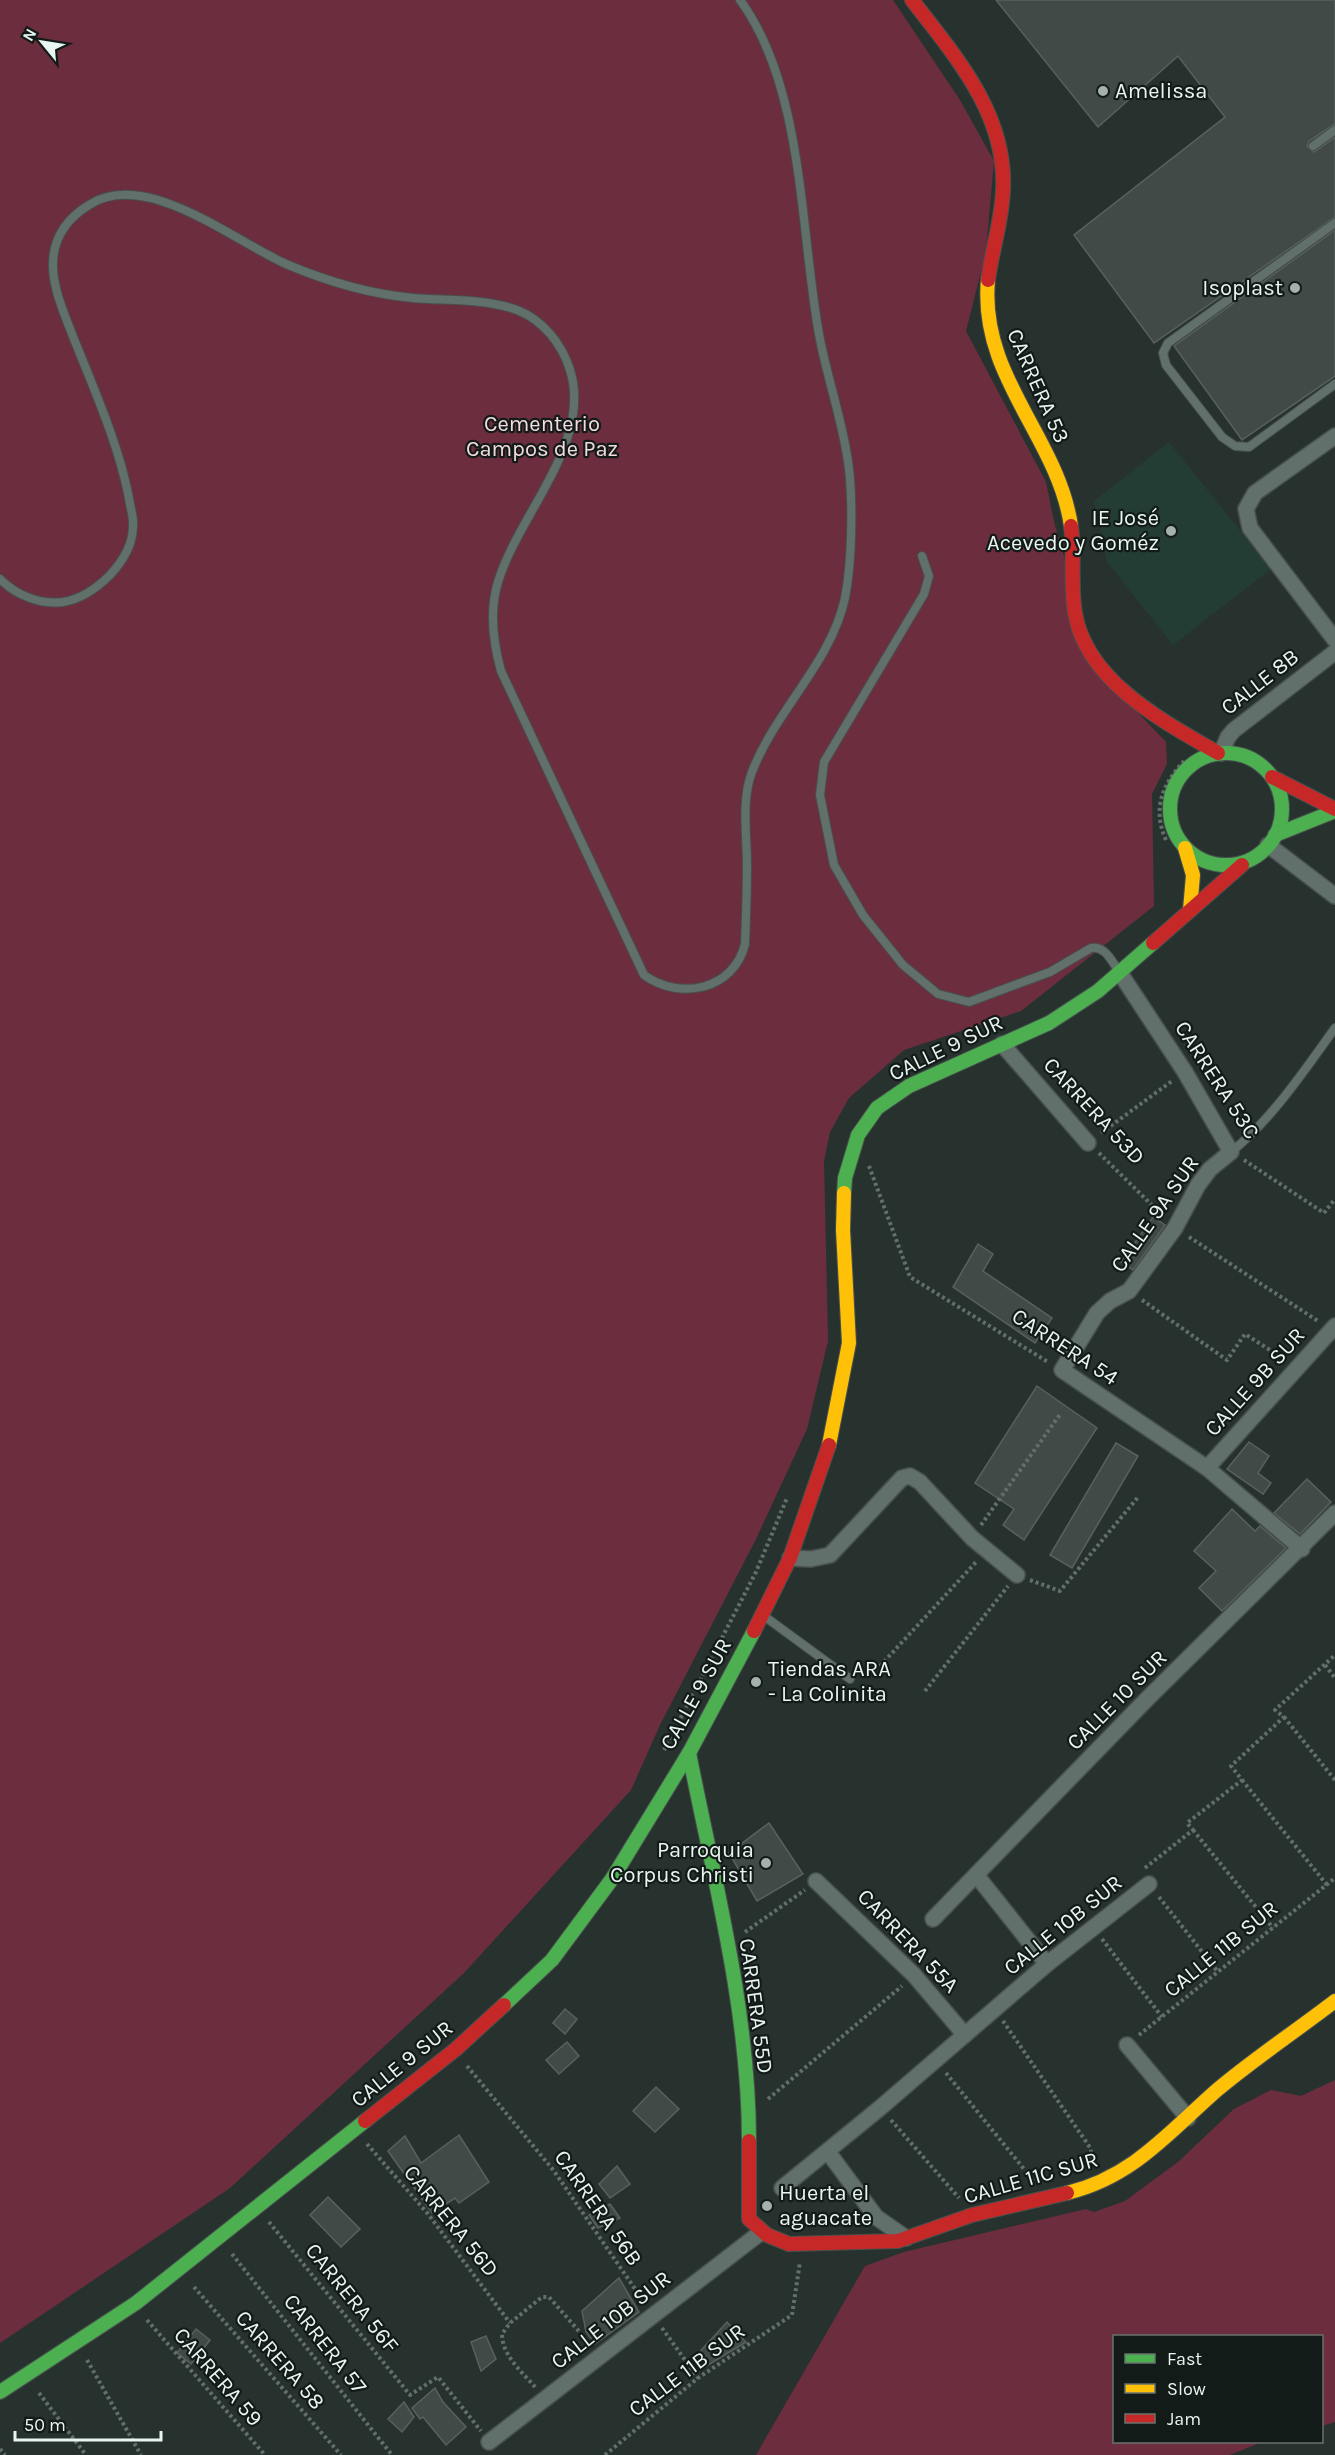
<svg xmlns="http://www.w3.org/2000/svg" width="1335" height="2455" font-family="Karla,sans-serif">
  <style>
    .built { fill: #233c34 }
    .green { fill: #6c2e3f }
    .building { fill: #414a47; stroke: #58615e; stroke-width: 1.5 }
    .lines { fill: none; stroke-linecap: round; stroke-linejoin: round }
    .lane-casing { stroke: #47504d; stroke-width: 10 }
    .street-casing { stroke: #47504d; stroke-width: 18 }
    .fast-casing { stroke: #47504d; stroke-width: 16 }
    .slow-casing { stroke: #47504d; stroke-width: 16 }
    .jam-casing { stroke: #47504d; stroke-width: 16 }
    .path { stroke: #636f6b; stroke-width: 4; stroke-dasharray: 3 3; stroke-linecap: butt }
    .lane { stroke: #62706c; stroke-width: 8 }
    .street { stroke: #62706c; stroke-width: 15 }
    .fast { stroke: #4caf50; stroke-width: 14 }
    .slow { stroke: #ffc107; stroke-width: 14 }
    .jam { stroke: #c62828; stroke-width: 14 }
    .poi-dot { fill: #a5b1ad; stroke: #131b19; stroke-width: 2 }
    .labels { text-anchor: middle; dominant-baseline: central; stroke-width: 4.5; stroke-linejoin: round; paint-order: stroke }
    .poi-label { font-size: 22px; fill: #e9f5f1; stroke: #131b19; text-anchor: start }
    .street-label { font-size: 22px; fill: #e9f5f1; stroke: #131b19 }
    .park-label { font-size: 22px; fill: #f4dbe0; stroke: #131b19 }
  </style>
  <rect width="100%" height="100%" fill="#27322f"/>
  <path class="built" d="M 1169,442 L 1271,569 L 1173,645 L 1107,562 L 1094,501 Z"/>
  <g class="green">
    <path d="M 0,0 L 893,0 L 960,100 L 994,161 L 986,252 L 966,331 L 1046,482 L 1054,522 L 1097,670 L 1166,742 L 1167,764 L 1152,794 L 1154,906 L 1021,1011 L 904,1050 L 849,1098 L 830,1132 L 824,1161 L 828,1341 L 807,1429 L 756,1539 L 660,1725 L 631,1790 L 464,1973 L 230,2188 L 0,2343 Z"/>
    <path d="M 1335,2080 L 1335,2422 L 1322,2426 L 1322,2336 L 1114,2336 L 1114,2442 L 1262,2442 L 1230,2455 L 756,2455 L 865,2266 L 904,2252 L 1086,2209 L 1094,2212 L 1125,2201 L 1178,2162 L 1234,2109 L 1271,2090 L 1301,2096 Z"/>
  </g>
  <g class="building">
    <path d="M 996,0 L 1335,0 L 1335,124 L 1309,141 L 1307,146 L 1314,152 L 1335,137 L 1335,217 L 1154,343 L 1074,235 L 1225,117 L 1178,56 L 1098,127 Z"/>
    <path d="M 1335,230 L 1335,376 L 1242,440 L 1174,346 Z"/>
    <path d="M 1153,1217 L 1165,1225 L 1133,1270 L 1121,1262 Z"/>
    <path d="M 978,1244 L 993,1254 L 983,1271 L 1052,1318 L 1035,1343 L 953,1287 Z"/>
    <path d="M 1037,1386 L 1097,1428 L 1024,1540 L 1003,1525 L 1014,1509 L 975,1483 Z"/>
    <path d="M 1249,1442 L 1269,1456 L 1258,1473 L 1271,1483 L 1263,1494 L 1227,1469 Z"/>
    <path d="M 1116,1443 L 1138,1456 L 1072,1568 L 1050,1555 Z"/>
    <path d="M 1307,1479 L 1331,1502 L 1300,1534 L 1274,1513 Z"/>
    <path d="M 1232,1509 L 1255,1531 L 1260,1526 L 1286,1548 L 1222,1611 L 1199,1588 L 1216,1571 L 1194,1551 Z"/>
    <path d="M 769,1823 L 803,1874 L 757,1901 L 729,1853 Z"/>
    <path d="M 565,2009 L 577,2019 L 565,2034 L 553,2023 Z"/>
    <path d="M 567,2042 L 579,2056 L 559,2074 L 546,2060 Z"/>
    <path d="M 656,2087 L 679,2109 L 655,2132 L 633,2111 Z"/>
    <path d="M 459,2135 L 489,2182 L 459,2203 L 455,2198 L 432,2213 L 388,2151 L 405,2136 L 421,2163 Z"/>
    <path d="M 617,2166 L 630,2184 L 610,2198 L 599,2184 Z"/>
    <path d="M 328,2197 L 360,2229 L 341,2247 L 310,2215 Z"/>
    <path d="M 610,2204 L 620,2218 L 598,2228 L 589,2215 Z"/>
    <path d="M 619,2278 L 639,2312 L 595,2344 L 586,2332 L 582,2311 Z"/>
    <path d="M 727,2322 L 746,2342 L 700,2370 L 693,2359 Z"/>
    <path d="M 196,2329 L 210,2340 L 191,2364 L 177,2353 Z"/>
    <path d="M 486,2336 L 496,2359 L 481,2371 L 471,2342 Z"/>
    <path d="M 435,2388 L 443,2402 L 466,2427 L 446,2445 L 423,2417 L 420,2419 L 412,2408 Z"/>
    <path d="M 404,2402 L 414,2417 L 402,2432 L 388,2419 Z"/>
  </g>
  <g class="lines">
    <defs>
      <g id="lane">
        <path d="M 1313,146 L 1335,130"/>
        <path d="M 1335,223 L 1168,343 L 1163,353 L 1166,365 L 1222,437 L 1235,446 L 1249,447 L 1335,384"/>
        <path d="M 922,556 L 929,576 L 924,594 L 824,762 L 820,795 L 834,865 L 863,915 L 903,965 L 938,994 L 969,1002 L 1050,972 L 1091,948 C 1106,946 1111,961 1119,971"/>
        <path d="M 0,579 C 16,595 40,605 63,602 C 82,599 97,588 110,575 C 123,561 133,545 133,526 C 134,517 130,507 129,498 C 118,442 93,387 72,334 C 64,313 54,291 53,268 C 52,240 66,219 89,205 C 145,168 234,241 286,264 C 326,281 370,294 413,298 C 447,301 484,298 517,310 C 543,320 562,344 570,370 C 593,442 518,515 498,582 C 489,611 493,642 501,671 L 644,975 C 680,1001 734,990 745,944 C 746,918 747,891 747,865 C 747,836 741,800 752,772 C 775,711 831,663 845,598 C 852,562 853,505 849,469 C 844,424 827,379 819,334 C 800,231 804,87 740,0"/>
        <path d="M 1231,1152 C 1272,1119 1304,1071 1335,1028"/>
        <path d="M 764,1616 L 850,1679"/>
      </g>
      <g id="street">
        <path d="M 1335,436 L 1255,493 L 1246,509 L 1250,528 L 1335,640"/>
        <path d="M 1221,753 L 1228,737 L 1234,730 L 1335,652"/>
        <path d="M 1268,845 L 1335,896"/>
        <path d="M 1120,973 L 1185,1072 L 1231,1152 L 1210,1169 L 1198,1185 L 1175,1228 L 1129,1291 L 1110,1301 L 1097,1313 L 1062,1370 L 1207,1468 L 1302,1549"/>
        <path d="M 1002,1044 L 1088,1143"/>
        <path d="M 1207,1468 L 1335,1326"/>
        <path d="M 790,1558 L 811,1559 L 830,1555 L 902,1478 L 910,1476 L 920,1482 L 972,1538 L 1017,1575"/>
        <path d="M 977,1876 L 1047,1964"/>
        <path d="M 816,1881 L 914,1975 L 965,2035"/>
        <path d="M 933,1919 L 1147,1699 L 1335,1513"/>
        <path d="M 1127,2045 L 1188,2118"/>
        <path d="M 828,2152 L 876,2217 L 906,2238"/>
        <path d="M 782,2188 L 880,2108 L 1047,1964 L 1149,1884"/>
        <path d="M 489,2442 L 760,2233"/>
      </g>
      <g id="fast">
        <circle cx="1226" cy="809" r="56"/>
        <path d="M 1275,835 L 1335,811"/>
        <path d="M 844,1193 L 845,1178 L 858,1135 L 877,1108 L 909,1086 L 1049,1023 L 1098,991 L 1153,943"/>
        <path d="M 689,1753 C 714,1880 749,2010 749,2141"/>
        <path d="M 504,2005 L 552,1960 L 612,1879 L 689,1753 L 754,1631"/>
        <path d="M 0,2392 L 136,2303 L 365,2121"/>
      </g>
      <g id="slow">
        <path d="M 988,280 C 979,377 1058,437 1071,526"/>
        <path d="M 1185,848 L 1193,875 L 1190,910"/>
        <path d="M 829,1445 L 849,1343 L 843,1230 L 844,1193"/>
        <path d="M 1067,2193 C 1133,2177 1168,2133 1217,2090 C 1255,2058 1296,2031 1335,2001"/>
      </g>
      <g id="jam">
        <path d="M 912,0 C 955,56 1007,114 1003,190 C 1002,220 992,250 988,280"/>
        <path d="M 1071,526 C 1075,555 1070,584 1075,613 C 1086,681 1164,722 1218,753"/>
        <path d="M 1272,777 L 1335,809"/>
        <path d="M 1153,943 L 1242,865"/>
        <path d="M 754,1631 L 790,1558 L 829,1445"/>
        <path d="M 365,2121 L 456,2049 L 504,2005"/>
        <path d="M 749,2141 L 749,2219 L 767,2235 L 789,2244 L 898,2241 L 972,2215 L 1067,2193"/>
      </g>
    </defs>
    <use href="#lane" class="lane-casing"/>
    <use href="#street" class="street-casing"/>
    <use href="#fast" class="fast-casing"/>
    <use href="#slow" class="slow-casing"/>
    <use href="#jam" class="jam-casing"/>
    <g class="path">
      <path d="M 1166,840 C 1152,809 1162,785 1184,761"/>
      <path d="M 1101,1133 L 1172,1081"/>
      <path d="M 1099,1153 L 1164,1217"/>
      <path d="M 1244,1160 L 1324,1213 L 1335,1199"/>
      <path d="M 869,1166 L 910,1277 L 1048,1362"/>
      <path d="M 1189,1237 L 1318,1321"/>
      <path d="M 1142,1300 L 1227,1360 L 1245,1334 L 1284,1359"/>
      <path d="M 981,1525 L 1061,1413"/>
      <path d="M 1030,1580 L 1060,1591 L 1139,1496"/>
      <path d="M 1325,1665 L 1335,1678"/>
      <path d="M 880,1666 L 977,1561"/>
      <path d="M 925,1691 L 1008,1586"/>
      <path d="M 1284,1717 L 1335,1780"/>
      <path d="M 664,1750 L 756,1572 L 787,1498"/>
      <path d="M 1242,1780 L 1327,1885"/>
      <path d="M 1193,1830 L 1273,1928"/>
      <path d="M 1145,1868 L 1193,1830 L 1187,1823 L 1242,1780 L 1231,1766 L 1284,1717 L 1275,1710 L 1335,1655"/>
      <path d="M 1159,1897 L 1218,1972"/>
      <path d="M 745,1932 L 805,1890"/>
      <path d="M 1102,1939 L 1162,2017"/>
      <path d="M 1003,2021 L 1091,2149 L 1091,2163"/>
      <path d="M 1139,2035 L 1335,1878"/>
      <path d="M 467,2066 L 554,2171 L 644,2302"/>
      <path d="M 946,2073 L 1028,2174 L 1035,2179"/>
      <path d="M 768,2099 L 902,1986"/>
      <path d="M 891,2120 L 959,2198"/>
      <path d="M 367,2144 L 428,2214 L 510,2323"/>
      <path d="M 269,2222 L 410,2395 L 438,2377 L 481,2431"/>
      <path d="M 232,2254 L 392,2455"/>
      <path d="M 194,2287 L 341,2455"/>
      <path d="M 147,2320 L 265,2455"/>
      <path d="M 662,2328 L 698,2378"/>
      <path d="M 87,2360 L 141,2455"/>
      <path d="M 535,2387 C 522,2372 502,2355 502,2334 L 510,2323 L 542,2297 L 549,2297 L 591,2345"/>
      <path d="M 39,2393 L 86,2455"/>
      <path d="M 0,2449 L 5,2455"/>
      <path d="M 605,2455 L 698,2378 L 792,2315 L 800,2262"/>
    </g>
    <use href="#lane" class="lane"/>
    <use href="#street" class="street"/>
    <use href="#fast" class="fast"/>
    <use href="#slow" class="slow"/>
    <use href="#jam" class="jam"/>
  </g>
  <g class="poi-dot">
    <circle cx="1103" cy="91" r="6"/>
    <circle cx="1295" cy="288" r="6"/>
    <circle cx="1171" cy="531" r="6"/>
    <circle cx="756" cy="1682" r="6"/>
    <circle cx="766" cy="1863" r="6"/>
    <circle cx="767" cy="2206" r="6"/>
  </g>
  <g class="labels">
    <g class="poi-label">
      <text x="1115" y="91">Amelissa</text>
      <text x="1283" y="288" text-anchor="end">Isoplast</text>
      <text x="1159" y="518" text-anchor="end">IE José<tspan x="1159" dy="25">Acevedo y Goméz</tspan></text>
      <text x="768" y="1669">Tiendas ARA<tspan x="768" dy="25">- La Colinita</tspan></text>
      <text x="754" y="1850" text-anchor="end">Parroquia<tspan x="754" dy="25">Corpus Christi</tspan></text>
      <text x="779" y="2193">Huerta el<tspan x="779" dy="25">aguacate</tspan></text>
    </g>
    <g class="street-label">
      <text transform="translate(1038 386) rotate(66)">CARRERA 53</text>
      <text transform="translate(1260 682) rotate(-38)">CALLE 8B</text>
      <text transform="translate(946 1048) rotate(-26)">CALLE 9 SUR</text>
      <text transform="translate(1217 1080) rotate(57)">CARRERA 53C</text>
      <text transform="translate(1094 1111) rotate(47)">CARRERA 53D</text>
      <text transform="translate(1155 1214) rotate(-55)">CALLE 9A SUR</text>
      <text transform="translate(1065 1347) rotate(33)">CARRERA 54</text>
      <text transform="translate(1255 1382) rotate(-48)">CALLE 9B SUR</text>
      <text transform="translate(696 1694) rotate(-61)">CALLE 9 SUR</text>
      <text transform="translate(1117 1700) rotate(-45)">CALLE 10 SUR</text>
      <text transform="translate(1063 1925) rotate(-39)">CALLE 10B SUR</text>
      <text transform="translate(908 1941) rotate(46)">CARRERA 55A</text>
      <text transform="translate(1221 1949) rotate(-39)">CALLE 11B SUR</text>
      <text transform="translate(756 2006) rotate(82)">CARRERA 55D</text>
      <text transform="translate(402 2064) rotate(-39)">CALLE 9 SUR</text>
      <text transform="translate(1031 2178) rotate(-16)">CALLE 11C SUR</text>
      <text transform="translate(598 2208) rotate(55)">CARRERA 56B</text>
      <text transform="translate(451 2221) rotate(51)">CARRERA 56D</text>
      <text transform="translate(352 2298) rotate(51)">CARRERA 56F</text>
      <text transform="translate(611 2320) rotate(-38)">CALLE 10B SUR</text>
      <text transform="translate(325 2344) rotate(52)">CARRERA 57</text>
      <text transform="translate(280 2360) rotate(49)">CARRERA 58</text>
      <text transform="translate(687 2370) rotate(-37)">CALLE 11B SUR</text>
      <text transform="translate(218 2377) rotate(49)">CARRERA 59</text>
    </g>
    <g class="park-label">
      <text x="542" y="424">Cementerio<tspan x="542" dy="25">Campos de Paz</tspan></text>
    </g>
  </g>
  <rect x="1113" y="2335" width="210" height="108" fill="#131b19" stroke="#69726f" stroke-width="1.5"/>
  <rect x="1125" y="2354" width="30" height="9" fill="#4caf50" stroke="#69726f" stroke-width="1.5"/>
  <text x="1167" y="2365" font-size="18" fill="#e9f5f1">Fast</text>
  <rect x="1125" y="2384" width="30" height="9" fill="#ffc107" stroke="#69726f" stroke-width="1.5"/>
  <text x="1167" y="2395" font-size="18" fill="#e9f5f1">Slow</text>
  <rect x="1125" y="2414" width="30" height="9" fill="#c62828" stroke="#69726f" stroke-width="1.5"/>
  <text x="1167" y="2425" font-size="18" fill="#e9f5f1">Jam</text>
  <g transform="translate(42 42) rotate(300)" stroke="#131b19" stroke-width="4.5" paint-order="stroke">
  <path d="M0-4.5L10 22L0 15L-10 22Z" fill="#e9f5f1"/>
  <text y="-9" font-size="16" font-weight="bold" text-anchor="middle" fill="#e9f5f1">N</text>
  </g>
  <path d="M15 2431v9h146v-9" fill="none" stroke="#e9f5f1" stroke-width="3"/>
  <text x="24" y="2431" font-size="18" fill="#e9f5f1" stroke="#131b19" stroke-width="4.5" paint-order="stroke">50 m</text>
</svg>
